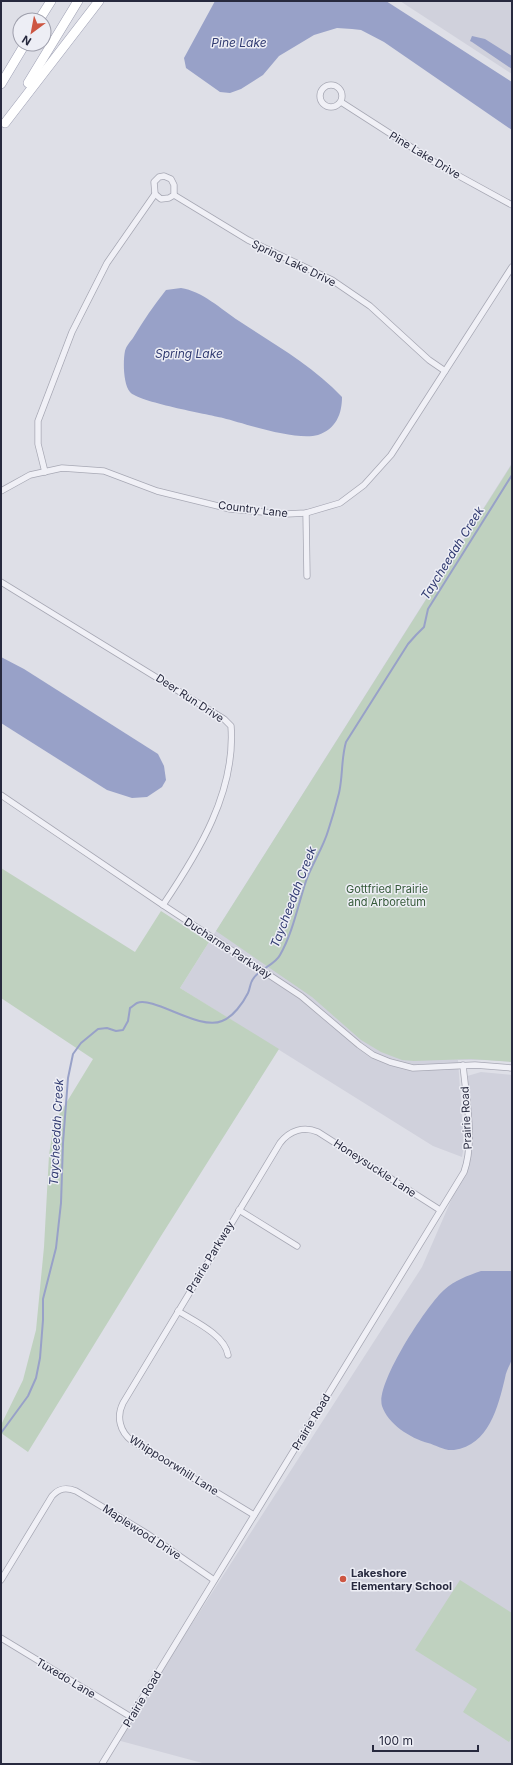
<svg xmlns="http://www.w3.org/2000/svg" width="513" height="1765" font-family="Inter,sans-serif">
  <style>
    .built { fill: #d0d1dc }
    .green { fill: #bfd1bf }
    .water { fill: #98a1c8 }
    .lines { fill: none; stroke-linecap: round; stroke-linejoin: round }
    .stream { stroke: #98a1c8; stroke-width: 2 }
    .minor-casing { stroke: #a7a8b4; stroke-width: 7 }
    .primary-casing { stroke: #9d9fb3; stroke-width: 10 }
    .minor { stroke: #f0f0f6; stroke-width: 5.5 }
    .primary { stroke: #fff; stroke-width: 9 }
    .poi-dot { fill: #cd5642; stroke: #edeef5; stroke-width: 1.5 }
    .labels { text-anchor: middle; dominant-baseline: central; stroke-width: 3; stroke-linejoin: round; paint-order: stroke }
    .street-label { font-size: 11px; fill: #27293e; stroke: #edeef5 }
    .park-label { font-size: 11px; fill: #345938; stroke: #edeef5 }
    .poi-label { font-size: 11px; font-weight: bold; fill: #27293e; stroke: #edeef5; text-anchor: start }
    .water-label { font-size: 12px; font-style: italic; fill: #313b71; stroke: #edeef5 }
  </style>
  <rect width="100%" height="100%" fill="#dedfe7"/>
  <g class="built">
    <path d="M 400,1 L 512,1 L 512,74 Z"/>
    <path d="M 512,463 L 512,1062 L 488,1060 L 458,1060 L 464,1146 L 462,1157 L 433,1146 L 180,988 Z"/>
    <path d="M 481,1072 L 512,1075 L 512,1764 L 206,1764 L 117,1740 L 422,1267 L 466,1166 L 464,1077 Z"/>
  </g>
  <g class="green">
    <path d="M 512,464 L 512,1062 L 471,1059 L 414,1061 L 402,1060 L 381,1052 L 361,1040 L 312,997 L 216,931 Z"/>
    <path d="M 1,868 L 135,952 L 161,911 L 209,942 L 180,988 L 279,1049 L 161,1236 L 28,1452 L 1,1433 L 1,1425 L 23,1380 L 36,1330 L 44,1247 L 49,1155 L 54,1123 L 93,1059 L 1,998 Z"/>
    <path d="M 460,1580 L 512,1613 L 512,1737 L 509,1742 L 463,1712 L 477,1689 L 415,1650 Z"/>
  </g>
  <g class="water">
    <path d="M 215,1 L 386,1 L 512,82 L 512,130 L 384,42 L 361,30 L 352,29 L 337,28 L 314,35 L 279,56 L 263,75 L 241,89 L 230,93 L 220,92 L 186,68 L 184,58 Z"/>
    <path d="M 472,36 L 485,39 L 512,56 L 512,69 L 472,42 L 470,41 Z"/>
    <path d="M 181,288 C 202,291 221,309 239,321 C 274,344 313,366 342,397 C 342,414 336,429 318,435 C 296,441 246,424 223,418 C 207,414 138,402 130,392 C 123,384 123,360 125,351 C 126,346 131,341 133,338 C 143,321 154,305 166,290 Z"/>
    <path d="M 1,657 L 24,669 L 158,754 L 164,766 L 166,780 L 162,787 L 147,797 L 132,798 L 107,790 L 1,723 Z"/>
    <path d="M 481,1271 L 512,1271 C 512,1292 512,1313 512,1334 C 512,1342 513,1351 512,1359 C 510,1365 506,1371 505,1378 C 498,1407 489,1445 454,1450 C 444,1451 436,1445 428,1443 C 410,1438 388,1424 382,1406 C 375,1384 427,1305 444,1290 C 455,1280 467,1276 481,1271 Z"/>
  </g>
  <g class="lines">
    <path class="stream" d="M 1,1433 L 28,1396 L 36,1378 L 40,1358 L 43,1320 L 43,1299 L 56,1248 L 61,1203 L 63,1143 L 68,1078 L 73,1054 L 81,1043 L 98,1029 L 107,1028 L 116,1031 L 123,1030 L 128,1021 L 130,1008 C 132,1007 135,1004 137,1003 C 154,996 199,1031 222,1021 C 233,1017 243,1003 248,993 C 250,989 250,983 253,979 C 259,969 275,965 280,955 C 293,932 298,905 306,881 C 312,864 323,848 328,831 C 332,819 336,805 339,793 C 343,776 341,759 346,742 L 408,644 L 416,635 L 424,627 L 428,609 L 512,475"/>
    <defs>
      <g id="minor">
        <circle cx="331" cy="96" r="11"/>
        <path d="M 341,102 L 439,165 L 512,205"/>
        <path d="M 164,176 L 171,179 L 174,185 L 174,195 L 169,198 L 161,199 L 155,194 L 154,182 L 159,177 Z"/>
        <path d="M 174,195 L 248,240 L 332,280 L 370,306 L 429,360 L 445,371"/>
        <path d="M 45,472 L 38,444 L 38,421 L 72,332 L 107,263 L 155,194"/>
        <path d="M 1,491 L 30,475 L 62,468 L 104,471 L 157,491 L 230,509 L 286,514 L 306,513 L 340,503 L 364,485 L 391,455 L 512,267"/>
        <path d="M 306,513 L 307,576"/>
        <path d="M 1,582 L 224,719 L 231,726 C 236,792 198,853 163,905"/>
        <path d="M 1,795 L 163,905 L 301,996 L 359,1045 L 373,1055 L 390,1062 L 413,1068 L 475,1065 L 512,1068"/>
        <path d="M 239,1210 L 297,1246"/>
        <path d="M 178,1311 C 194,1321 225,1335 228,1355"/>
        <path d="M 254,1515 L 132,1441 C 120,1432 116,1417 123,1403 L 280,1143 C 290,1130 304,1126 318,1132 L 440,1210"/>
        <path d="M 1,1580 L 52,1496 C 59,1488 66,1487 76,1491 L 146,1533 L 214,1580"/>
        <path d="M 1,1638 L 131,1717"/>
        <path d="M 102,1764 L 464,1172 C 475,1142 466,1097 463,1065"/>
      </g>
      <g id="primary">
        <path d="M 39,20 L 51,1"/>
        <path d="M 28,83 L 78,1"/>
        <path d="M 1,84 L 25,44"/>
        <path d="M 5,123 L 99,1"/>
      </g>
    </defs>
    <use href="#minor" class="minor-casing"/>
    <use href="#primary" class="primary-casing"/>
    <use href="#minor" class="minor"/>
    <use href="#primary" class="primary"/>
  </g>
  <circle class="poi-dot" cx="343" cy="1579" r="4"/>
  <g class="labels">
    <g class="street-label">
      <text transform="translate(425 155) rotate(31)">Pine Lake Drive</text>
      <text transform="translate(294 263) rotate(26)">Spring Lake Drive</text>
      <text transform="translate(253 509) rotate(7)">Country Lane</text>
      <text transform="translate(190 698) rotate(33)">Deer Run Drive</text>
      <text transform="translate(228 948) rotate(33)">Ducharme Parkway</text>
      <text transform="translate(466 1118) rotate(-93)">Prairie Road</text>
      <text transform="translate(375 1168) rotate(33)">Honeysuckle Lane</text>
      <text transform="translate(210 1257) rotate(-59)">Prairie Parkway</text>
      <text transform="translate(311 1422) rotate(-59)">Prairie Road</text>
      <text transform="translate(174 1465) rotate(32)">Whippoorwhill Lane</text>
      <text transform="translate(142 1532) rotate(33)">Maplewood Drive</text>
      <text transform="translate(66 1678) rotate(31)">Tuxedo Lane</text>
      <text transform="translate(142 1699) rotate(-59)">Prairie Road</text>
    </g>
    <g class="park-label">
      <text x="387" y="889">Gottfried Prairie<tspan x="387" dy="13">and Arboretum</tspan></text>
    </g>
    <g class="poi-label">
      <text x="351" y="1573">Lakeshore<tspan x="351" dy="13">Elementary School</tspan></text>
    </g>
    <g class="water-label">
      <text x="239" y="42">Pine Lake</text>
      <text x="189" y="353">Spring Lake</text>
      <text transform="translate(452 553) rotate(-58)">Taycheedah Creek</text>
      <text transform="translate(293 897) rotate(-69)">Taycheedah Creek</text>
      <text transform="translate(56 1132) rotate(-87)">Taycheedah Creek</text>
    </g>
  </g>
  <rect width="513" height="1765" fill="none" stroke="#27293e" stroke-width="4"/>
  <g transform="translate(32 32) rotate(212)"><circle r="19" fill="#edeef5" stroke="#9e9fac"/>
  <path d="M0-3L7 15L0 10L-7 15Z" fill="#cd5642"/>
  <text y="-6" font-size="11" font-weight="bold" text-anchor="middle" fill="#27293e">N</text>
  </g>
  <path d="M373 1745v6h105v-6" fill="none" stroke="#27293e" stroke-width="2"/>
  <text x="379" y="1745" font-size="12" fill="#27293e" stroke="#edeef5" stroke-width="3" paint-order="stroke">100 m</text>
</svg>
